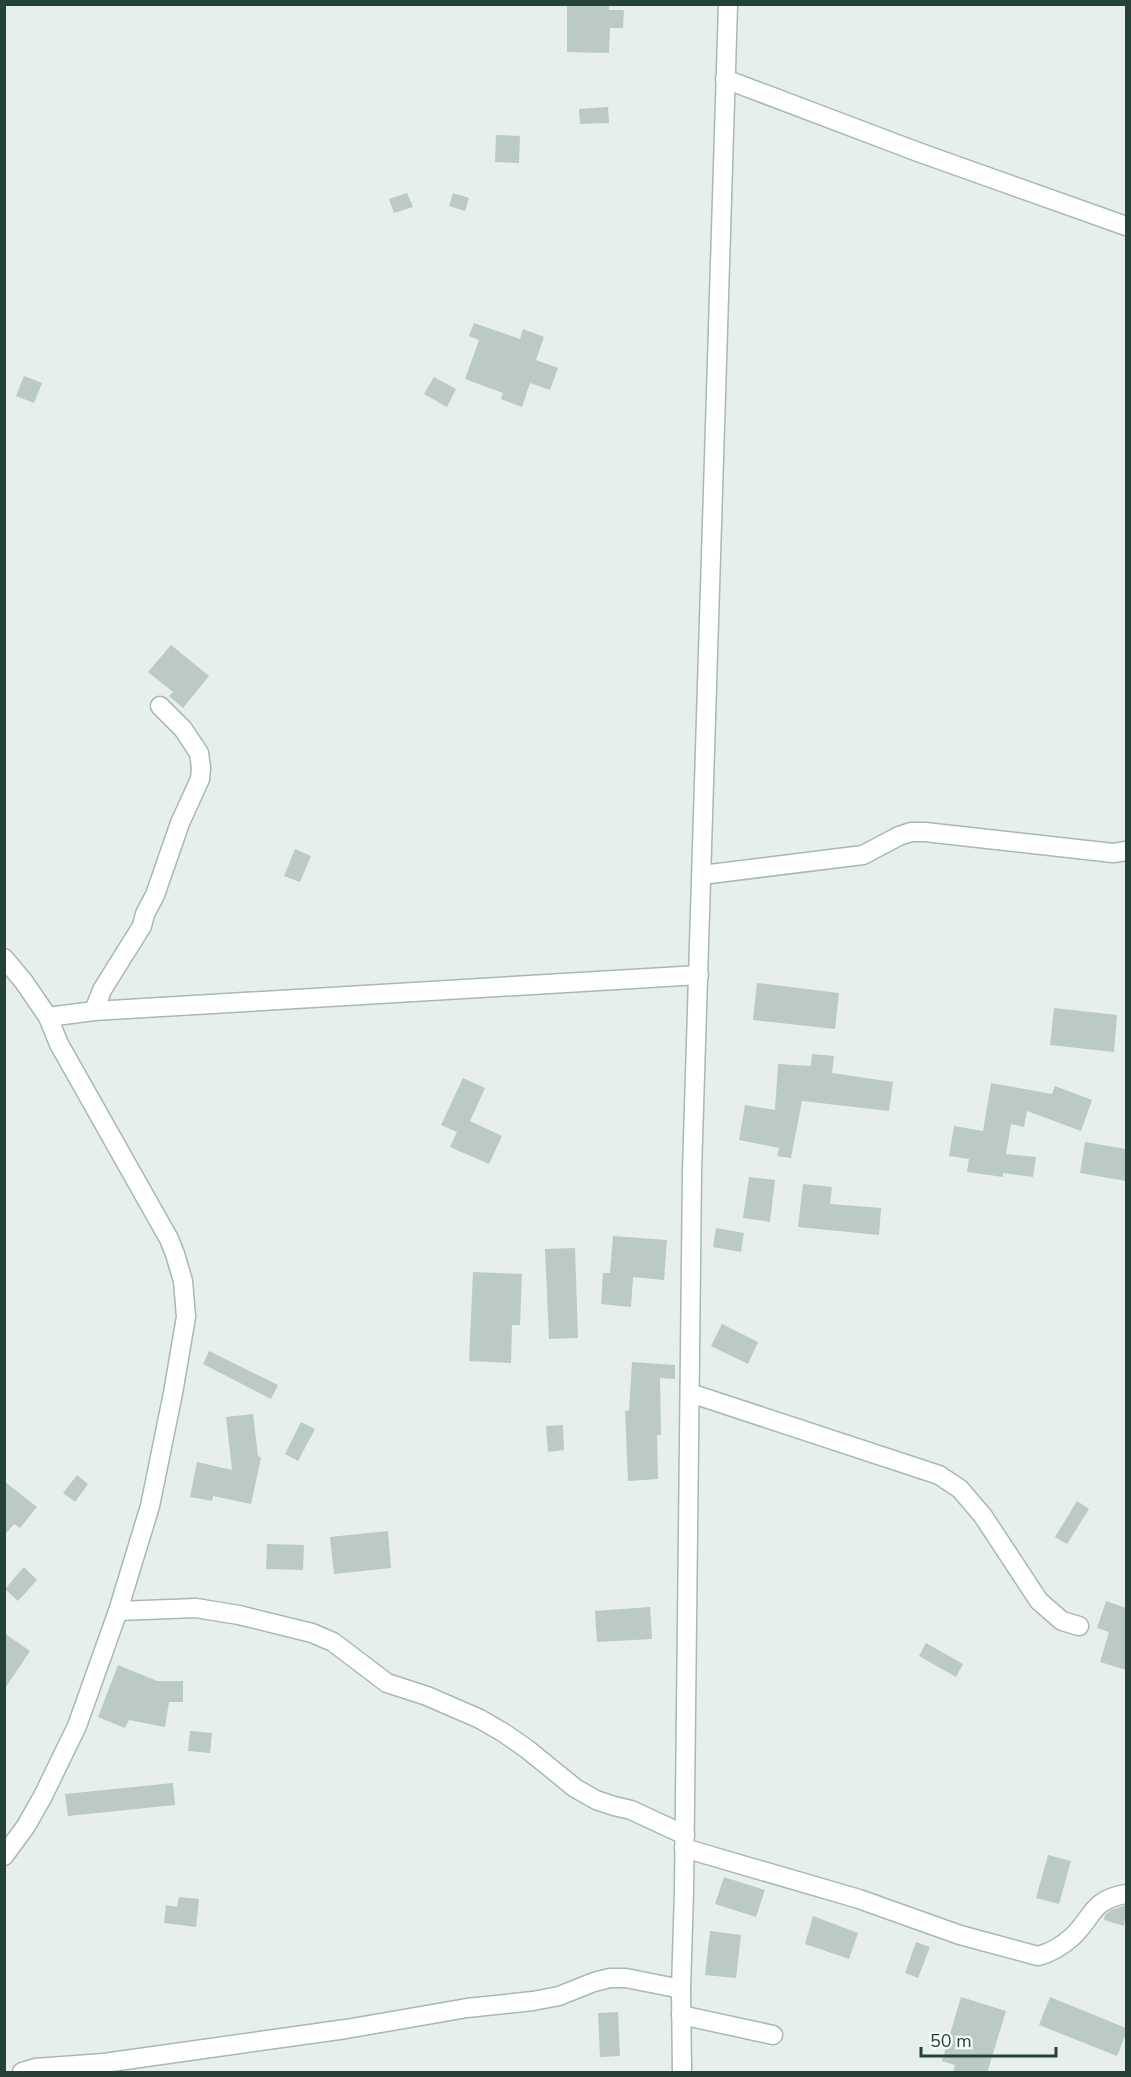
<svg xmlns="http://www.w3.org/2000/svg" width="1131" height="2077" font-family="'Nunito Sans',sans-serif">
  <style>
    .building { fill: #bbcac4 }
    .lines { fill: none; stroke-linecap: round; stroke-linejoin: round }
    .street-casing { stroke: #a8b8b2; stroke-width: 21 }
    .street { stroke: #fff; stroke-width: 18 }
  </style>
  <rect width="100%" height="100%" fill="#e6efeb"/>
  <g class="building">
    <path d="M 567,4 L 609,4 L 609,10 L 624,10 L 623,28 L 610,28 L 609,53 L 567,52 Z"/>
    <path d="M 608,107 L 609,123 L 580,124 L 579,109 Z"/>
    <path d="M 496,135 L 520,136 L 519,163 L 495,162 Z"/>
    <path d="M 407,193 L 413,207 L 394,213 L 389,199 Z"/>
    <path d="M 453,193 L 469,198 L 465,211 L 449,206 Z"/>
    <path d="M 474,323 L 520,339 L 523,329 L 544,337 L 536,360 L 558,368 L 550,390 L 530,383 L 522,407 L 501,399 L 503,393 L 465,379 L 479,340 L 469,336 Z"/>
    <path d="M 24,376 L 42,383 L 34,403 L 16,396 Z"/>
    <path d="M 434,377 L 456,389 L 447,407 L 424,394 Z"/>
    <path d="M 171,645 L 209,676 L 183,708 L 169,696 L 173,692 L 148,672 Z"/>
    <path d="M 295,849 L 311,856 L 300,882 L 284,876 Z"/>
    <path d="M 757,983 L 839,993 L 835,1029 L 753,1020 Z"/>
    <path d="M 1054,1008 L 1117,1015 L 1114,1052 L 1050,1045 Z"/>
    <path d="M 812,1054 L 834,1056 L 832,1073 L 893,1082 L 889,1111 L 802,1101 L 791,1158 L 777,1156 L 779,1148 L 739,1140 L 745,1105 L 775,1110 L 778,1064 L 811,1066 Z"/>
    <path d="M 463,1078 L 485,1088 L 470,1121 L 502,1136 L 489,1164 L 450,1147 L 457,1132 L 441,1125 Z"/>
    <path d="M 991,1083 L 1052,1094 L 1055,1086 L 1092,1100 L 1081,1131 L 1027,1111 L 1024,1127 L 1011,1124 L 1006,1154 L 1036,1157 L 1033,1177 L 1003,1173 L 1003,1177 L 967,1172 L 969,1159 L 949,1156 L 954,1126 L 983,1131 Z"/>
    <path d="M 1085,1142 L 1126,1149 L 1126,1181 L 1080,1173 Z"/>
    <path d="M 749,1177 L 775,1180 L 770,1222 L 743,1218 Z"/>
    <path d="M 803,1184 L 832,1187 L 830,1204 L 881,1208 L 879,1235 L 798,1227 Z"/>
    <path d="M 716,1228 L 744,1233 L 741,1252 L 713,1247 Z"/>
    <path d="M 613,1236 L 667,1240 L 664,1280 L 633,1277 L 631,1307 L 601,1304 L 603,1273 L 610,1273 Z"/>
    <path d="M 575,1248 L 578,1338 L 549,1339 L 545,1249 Z"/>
    <path d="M 473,1272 L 522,1274 L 520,1325 L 512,1325 L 511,1363 L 469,1361 Z"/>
    <path d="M 722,1324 L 758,1342 L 748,1364 L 711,1346 Z"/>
    <path d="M 209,1351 L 278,1385 L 271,1399 L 203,1364 Z"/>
    <path d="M 632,1362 L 675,1365 L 675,1379 L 660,1378 L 661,1435 L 657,1435 L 658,1479 L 628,1481 L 625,1411 L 629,1410 Z"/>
    <path d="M 253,1414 L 258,1456 L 261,1458 L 251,1504 L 213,1496 L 212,1501 L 190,1497 L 197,1462 L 232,1470 L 226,1417 Z"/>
    <path d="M 301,1422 L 315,1429 L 298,1461 L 285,1454 Z"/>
    <path d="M 563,1425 L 564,1450 L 548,1452 L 546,1426 Z"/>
    <path d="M 77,1475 L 88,1484 L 75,1502 L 63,1493 Z"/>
    <path d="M 4,1481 L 37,1507 L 20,1528 L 14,1524 L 4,1536 Z"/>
    <path d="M 1077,1501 L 1089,1509 L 1067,1544 L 1055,1537 Z"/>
    <path d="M 388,1531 L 391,1568 L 334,1574 L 330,1537 Z"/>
    <path d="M 267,1544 L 304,1545 L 303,1570 L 266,1569 Z"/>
    <path d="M 24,1567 L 37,1580 L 18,1601 L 5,1589 Z"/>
    <path d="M 1106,1601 L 1126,1608 L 1126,1670 L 1100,1662 L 1109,1632 L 1097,1628 Z"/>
    <path d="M 650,1607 L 652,1639 L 597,1642 L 595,1611 Z"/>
    <path d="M 4,1633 L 30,1651 L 4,1690 Z"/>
    <path d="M 926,1643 L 963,1664 L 956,1677 L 919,1656 Z"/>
    <path d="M 118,1665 L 157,1681 L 183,1681 L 183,1702 L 169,1702 L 165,1727 L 129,1720 L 125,1728 L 98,1717 Z"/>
    <path d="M 190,1731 L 212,1733 L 210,1753 L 188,1751 Z"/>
    <path d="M 173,1783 L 175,1805 L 68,1816 L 65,1794 Z"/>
    <path d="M 1048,1855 L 1071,1861 L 1059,1904 L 1036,1898 Z"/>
    <path d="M 724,1877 L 765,1890 L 756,1917 L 715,1904 Z"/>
    <path d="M 179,1897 L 199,1899 L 196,1927 L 164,1923 L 166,1905 L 177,1907 Z"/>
    <path d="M 1126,1905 L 1124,1926 L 1104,1920 L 1105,1915 L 1111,1910 Z"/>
    <path d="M 813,1916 L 858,1933 L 849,1959 L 805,1944 Z"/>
    <path d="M 710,1931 L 741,1935 L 736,1978 L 705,1975 Z"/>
    <path d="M 916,1942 L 930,1947 L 918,1978 L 905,1973 Z"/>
    <path d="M 961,1997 L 1006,2011 L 987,2073 L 953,2073 L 955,2065 L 942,2061 Z"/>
    <path d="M 1050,1997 L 1126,2028 L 1126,2033 L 1117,2056 L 1039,2025 Z"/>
    <path d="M 618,2012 L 620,2056 L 600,2057 L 598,2013 Z"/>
  </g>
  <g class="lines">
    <defs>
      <g id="street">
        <path d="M 725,79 L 918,152 L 1126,226"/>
        <path d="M 702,875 L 863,855 L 899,836 L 911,832 L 925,832 L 1113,853 L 1126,851"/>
        <path d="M 4,958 L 24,982 L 48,1017 L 59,1044 L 169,1239 L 175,1254 L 183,1281 L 186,1317 L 173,1393 L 150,1506 L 118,1611 L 77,1726 L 43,1796 L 26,1826 L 4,1856"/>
        <path d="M 94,1011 L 102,990 L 142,926 L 145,914 L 155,895 L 180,823 L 200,779 L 201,768 L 199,753 L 183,729 L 160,706"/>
        <path d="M 48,1017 L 94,1011 L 699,975"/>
        <path d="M 690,1393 L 939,1475 L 960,1489 L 983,1516 L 1039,1601 L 1062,1621 L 1079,1626"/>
        <path d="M 118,1611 L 196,1608 L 239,1615 L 312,1633 L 333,1642 L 387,1683 L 427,1696 L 480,1719 L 504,1733 L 527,1749 L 575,1788 L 596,1800 L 614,1806 L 631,1810 L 685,1835"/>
        <path d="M 684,1848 L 859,1899 L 960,1935 L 1038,1956 C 1050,1953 1062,1946 1072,1937 C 1094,1917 1090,1900 1126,1894"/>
        <path d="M 681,2015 L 773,2035"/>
        <path d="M 22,2072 L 35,2068 L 104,2063 L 346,2029 L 467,2008 L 533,2001 L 559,1996 L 594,1982 L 610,1978 L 626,1978 L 681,1989"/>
        <path d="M 682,2072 L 681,1989 L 684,1891 L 692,1172 L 728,4"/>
      </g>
    </defs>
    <use href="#street" class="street-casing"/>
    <use href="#street" class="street"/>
  </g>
  <rect width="1131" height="2077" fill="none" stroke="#24423a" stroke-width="12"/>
  <path d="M921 2047v9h135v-9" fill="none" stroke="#24423a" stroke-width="3"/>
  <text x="930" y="2047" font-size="18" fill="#24423a" stroke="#f7fbf9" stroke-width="4.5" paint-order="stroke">50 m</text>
</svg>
